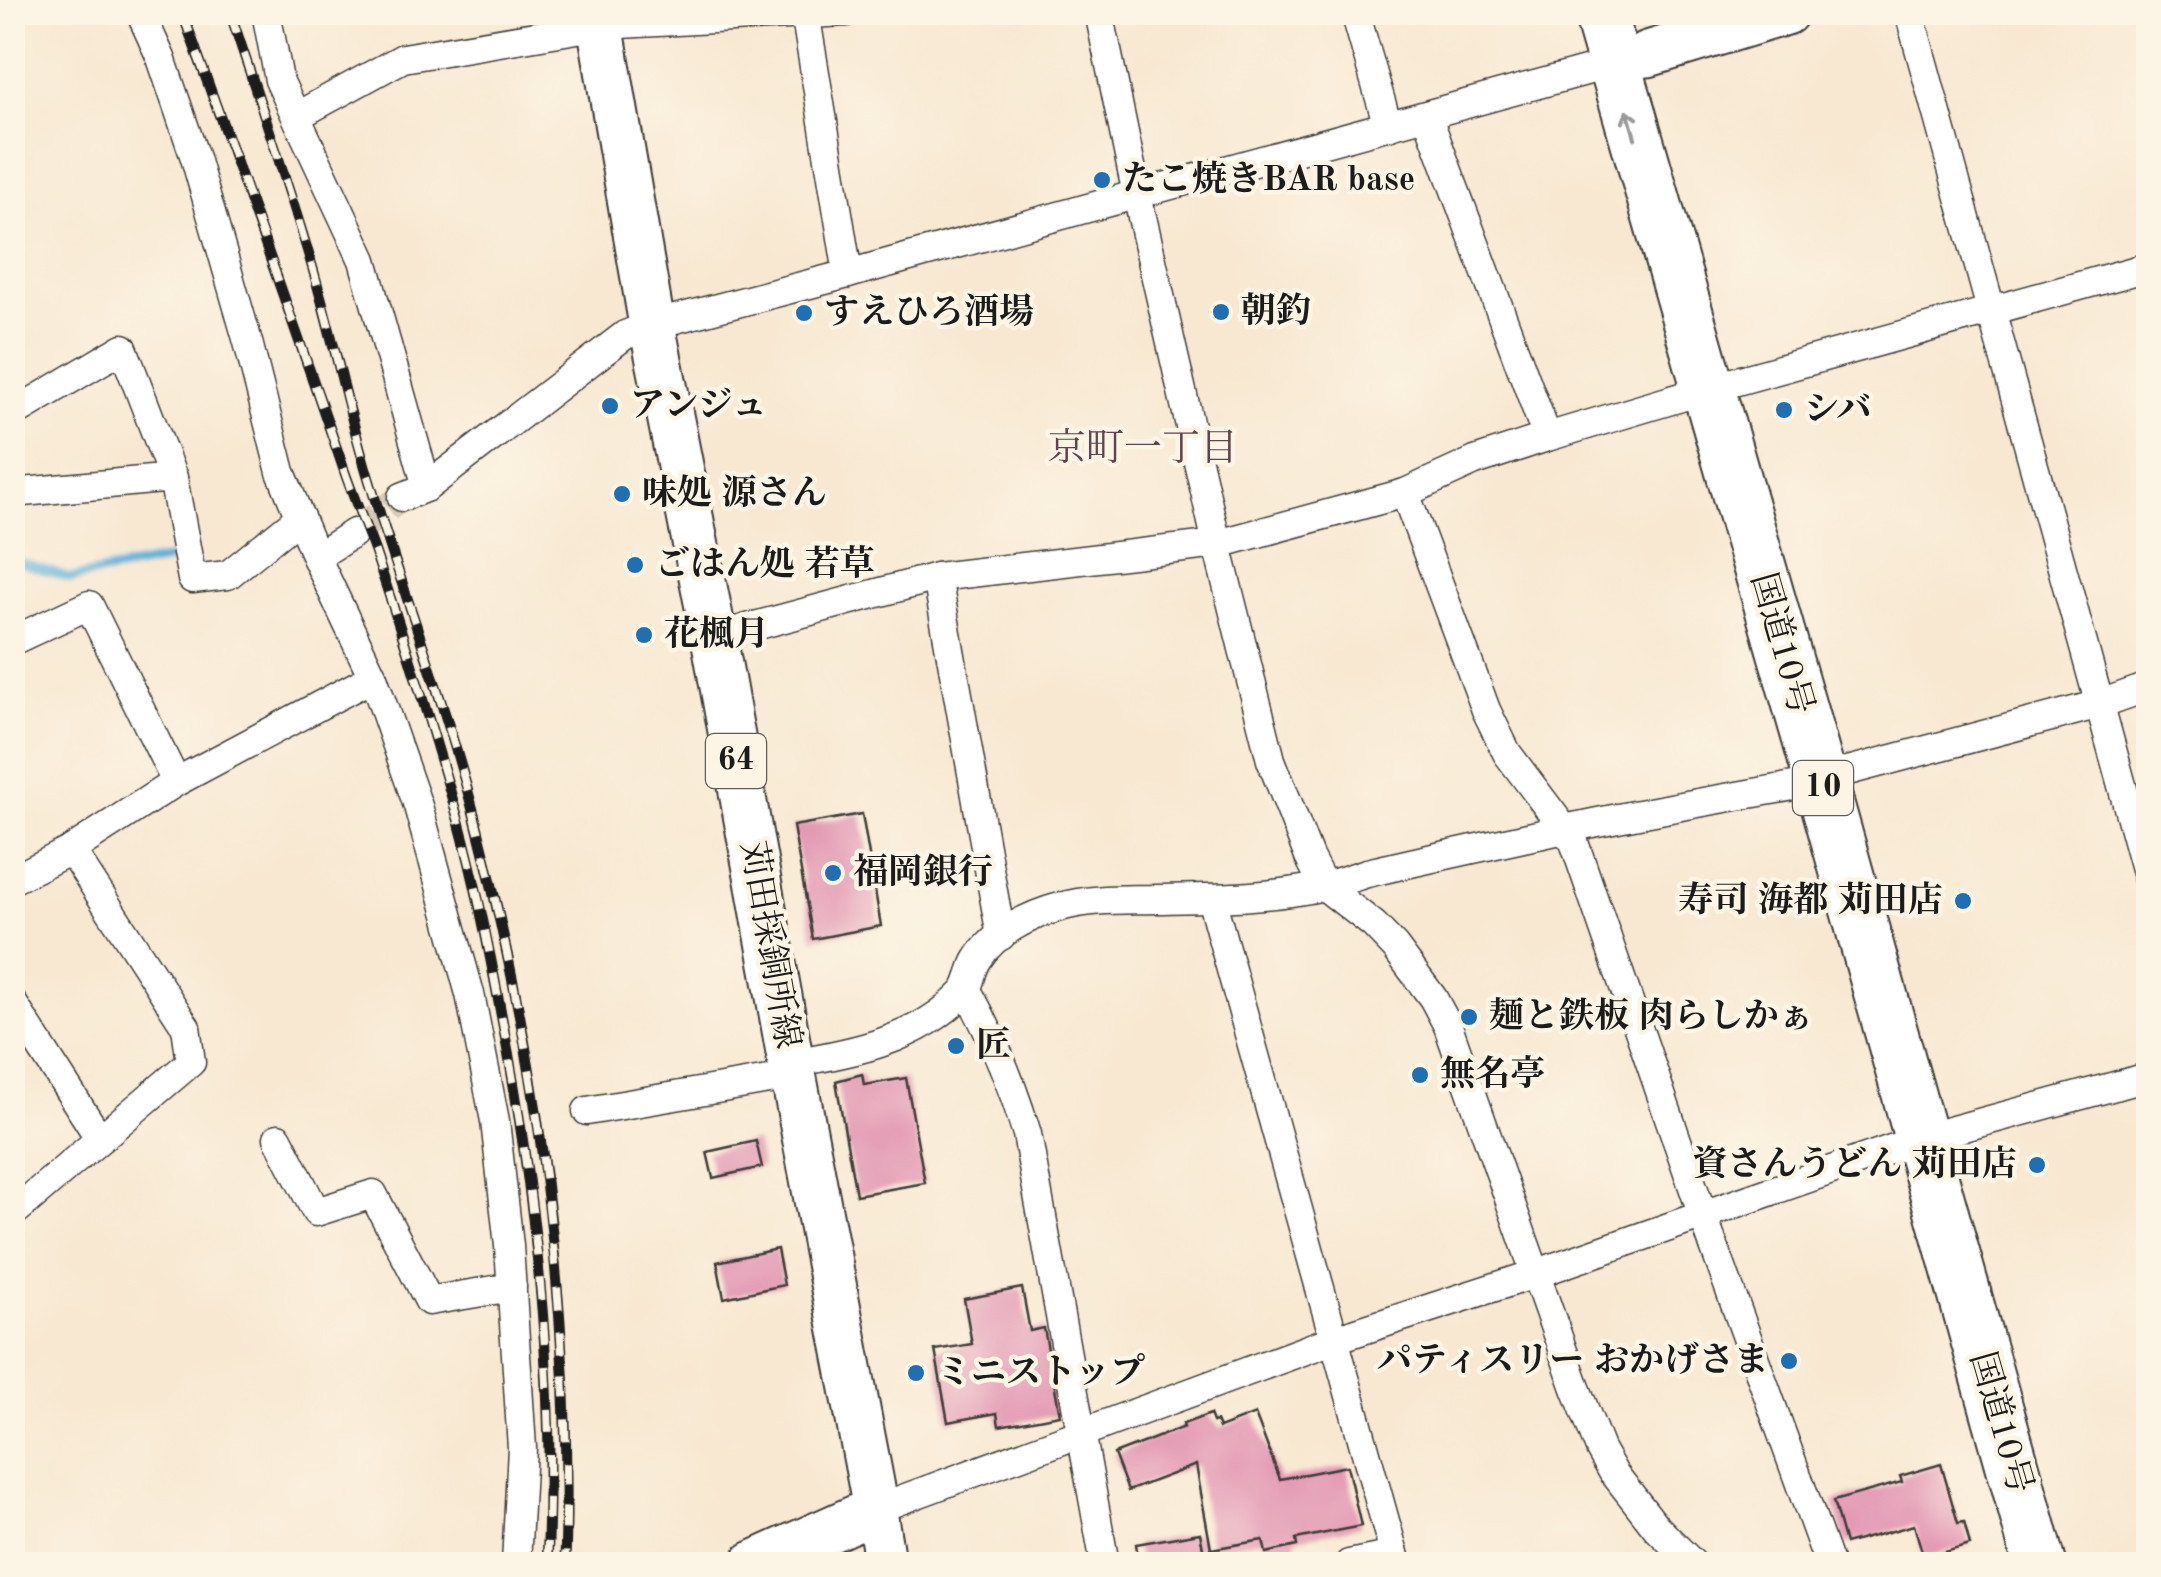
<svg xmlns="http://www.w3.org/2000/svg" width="2161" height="1577" font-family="'Old Standard TT','Noto Serif JP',serif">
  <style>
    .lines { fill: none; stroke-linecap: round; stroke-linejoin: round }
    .stream { stroke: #5db1d9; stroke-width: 9 }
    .building { fill: #e08dae }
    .street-tunnel { stroke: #d7c9b7; stroke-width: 28; stroke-dasharray: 28 14; stroke-linecap: butt }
    .street-casing { stroke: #3d3b37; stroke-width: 31 }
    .secondary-casing { stroke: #3d3b37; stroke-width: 44 }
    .primary-casing { stroke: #3d3b37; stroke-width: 49 }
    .highway-casing { stroke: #3d3b37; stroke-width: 56 }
    .street { stroke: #fff; stroke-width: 28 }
    .secondary { stroke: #fff; stroke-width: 40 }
    .primary { stroke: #fff; stroke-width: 45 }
    .highway { stroke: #fff; stroke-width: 52 }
    .rail-casing { stroke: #1c1c1c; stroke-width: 11 }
    .rail { stroke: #fcf5e5; stroke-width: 8; stroke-dasharray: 22; stroke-linecap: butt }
    .oneway { stroke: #999 }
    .poi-dot { fill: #1f6fb2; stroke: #fcf5e5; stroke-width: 4 }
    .labels { text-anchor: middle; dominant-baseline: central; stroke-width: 9; stroke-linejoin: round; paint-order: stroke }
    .shield { fill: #fcf5e5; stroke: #5f5d58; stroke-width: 2.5 }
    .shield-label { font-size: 32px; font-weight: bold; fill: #1c1c1c }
    .poi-label { font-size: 35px; font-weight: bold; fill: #1c1c1c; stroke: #fcf5e5; text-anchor: start }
    .street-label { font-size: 35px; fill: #1c1c1c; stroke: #fcf5e5 }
    .neighbourhood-label { font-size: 38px; fill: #61444f; stroke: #fcf5e5 }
  </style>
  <rect width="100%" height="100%" fill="#fcf5e5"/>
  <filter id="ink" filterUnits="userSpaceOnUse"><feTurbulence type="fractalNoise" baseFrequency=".01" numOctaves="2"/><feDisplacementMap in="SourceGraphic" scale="20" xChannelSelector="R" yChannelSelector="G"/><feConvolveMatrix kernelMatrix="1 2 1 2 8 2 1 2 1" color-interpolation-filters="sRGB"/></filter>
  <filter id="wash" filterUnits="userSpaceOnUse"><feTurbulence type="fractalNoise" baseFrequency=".0048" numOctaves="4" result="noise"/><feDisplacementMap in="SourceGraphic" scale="40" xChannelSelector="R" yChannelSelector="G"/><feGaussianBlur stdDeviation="2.25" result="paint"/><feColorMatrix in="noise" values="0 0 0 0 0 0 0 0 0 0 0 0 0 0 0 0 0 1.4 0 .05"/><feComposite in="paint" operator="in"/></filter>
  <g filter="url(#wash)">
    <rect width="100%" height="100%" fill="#f8e8d2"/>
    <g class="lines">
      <path class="stream" d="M 12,560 L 71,578 L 182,557"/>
    </g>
    <g id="blocks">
      <g class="building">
        <path d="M 862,814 L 881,926 L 813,939 L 793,826 Z"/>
        <path d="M 862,1074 L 864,1085 L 906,1078 L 925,1183 L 856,1195 L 836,1081 Z"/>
        <path d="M 756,1141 L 762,1167 L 713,1178 L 707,1152 Z"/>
        <path d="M 777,1249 L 784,1285 L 724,1298 L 717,1262 Z"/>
        <path d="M 1022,1288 L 1030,1331 L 1044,1328 L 1060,1415 L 999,1426 L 997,1413 L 948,1422 L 935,1350 L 972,1344 L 964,1299 Z"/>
        <path d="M 1210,1414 L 1213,1422 L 1216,1421 L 1219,1428 L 1255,1414 L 1280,1479 L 1347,1466 L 1361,1526 L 1296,1539 L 1297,1546 L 1266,1553 L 1263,1540 L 1211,1549 L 1196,1465 L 1128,1491 L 1114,1454 L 1184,1427 L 1183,1424 Z"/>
        <path d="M 1941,1464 L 1958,1523 L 1964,1522 L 1970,1545 L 1924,1558 L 1914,1525 L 1845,1544 L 1833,1501 L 1902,1482 L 1900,1476 Z"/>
        <path d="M 1200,1533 L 1206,1564 L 1139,1564 L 1136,1544 Z"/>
      </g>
    </g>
  </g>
  <g filter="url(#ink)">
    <use href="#blocks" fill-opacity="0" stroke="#3d3b37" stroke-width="2.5"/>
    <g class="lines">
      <path class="street-tunnel" d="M 354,533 L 402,497"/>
      <defs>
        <g id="street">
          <path d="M 140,12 L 161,58 L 195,158 L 248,342 L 281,472 L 316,557 L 373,677 L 418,806 L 470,994 L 495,1121 L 509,1246 L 522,1448 L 516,1564"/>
          <path d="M 266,12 L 279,80 L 363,260 L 427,487"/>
          <path d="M 805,12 L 848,274"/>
          <path d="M 1099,12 L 1137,195 L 1220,557 L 1271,760 L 1309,857 L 1324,886 L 1374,925 L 1395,947 L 1433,998 L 1448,1026 L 1576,1388 L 1600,1449 L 1613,1472 L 1656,1527 L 1693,1564"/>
          <path d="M 1355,12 L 1388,126"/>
          <path d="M 1909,12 L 2148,880"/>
          <path d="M 1427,115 L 1547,437"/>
          <path d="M 297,116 L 403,58 L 601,25 L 847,12"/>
          <path d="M 12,414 L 123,348 L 173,478 L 192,579 L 228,575 L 300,517"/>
          <path d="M 12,493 L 173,478"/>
          <path d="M 1405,493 L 1486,710 L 1507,753 L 1574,842 L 1702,1213 L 1829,1564"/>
          <path d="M 402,497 L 427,487 L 625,335 L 652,325 L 848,274 L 1622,61"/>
          <path d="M 316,557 L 354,533"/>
          <path d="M 937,577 L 1001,936"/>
          <path d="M 714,637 L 937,577 L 1218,544 L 1405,493 L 1475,461 L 1547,437 L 1708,389 L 2148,267"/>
          <path d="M 12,641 L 89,605 L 176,782"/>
          <path d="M 12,880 L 71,850 L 176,782 L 373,677"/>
          <path d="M 1211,898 L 1397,1564"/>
          <path d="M 967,990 C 992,1036 1012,1083 1027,1134 L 1105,1564"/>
          <path d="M 12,1002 L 100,1139 L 191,1062 L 186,1027 L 71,850"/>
          <path d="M 791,1063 C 852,1053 919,1040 963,993 C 971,985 971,969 978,959 C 995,932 1030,915 1060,907 C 1091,898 1125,900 1158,899 C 1213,898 1270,898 1324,886 C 1338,883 1353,877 1367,873 C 1431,858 1496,844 1560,830 C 1646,811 1734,797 1821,781 L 1844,772 L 2100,704 L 2148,687"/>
          <path d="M 587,1111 L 793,1076"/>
          <path d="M 278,1138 L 316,1212 L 373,1194 L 429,1301 L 512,1287"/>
          <path d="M 12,1214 L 100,1139"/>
          <path d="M 876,1509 L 1335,1339 L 1535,1274 L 1920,1139 L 2148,1077"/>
          <path d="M 1349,1564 L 1394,1555"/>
        </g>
        <path id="secondary" d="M 876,1509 L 885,1564"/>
        <g id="primary">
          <path d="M 598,12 L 652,325 L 714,637 L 791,1063 L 876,1509 L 753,1564"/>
          <path d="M 1648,54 L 1786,12"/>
        </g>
        <path id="highway" d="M 1600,12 L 1821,781 L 2040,1564"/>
      </defs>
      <use href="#street" class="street-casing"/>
      <use href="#secondary" class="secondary-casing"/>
      <use href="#primary" class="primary-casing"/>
      <use href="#highway" class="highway-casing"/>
      <use href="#street" class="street"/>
      <use href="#secondary" class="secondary"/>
      <use href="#primary" class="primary"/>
      <use href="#highway" class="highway"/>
      <defs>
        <g id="rail">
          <path d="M 182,12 C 237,161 289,311 341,461 C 351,492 364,522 375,552 C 405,641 433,731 459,822 C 477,887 490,953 502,1019 C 536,1198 556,1382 547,1564"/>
          <path d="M 230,12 C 256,91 283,169 307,249 C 329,320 344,394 365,466 C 400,584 444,699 475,818 C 538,1060 573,1314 565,1564"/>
        </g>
      </defs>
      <use href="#rail" class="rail-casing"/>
      <use href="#rail" class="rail"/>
    </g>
    <defs><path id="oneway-shaft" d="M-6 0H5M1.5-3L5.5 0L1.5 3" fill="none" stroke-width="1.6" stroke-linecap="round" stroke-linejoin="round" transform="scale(2.5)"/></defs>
    <use class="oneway" href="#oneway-shaft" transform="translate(1631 124) rotate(-106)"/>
  </g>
  <g class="poi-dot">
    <circle cx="1102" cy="180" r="10"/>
    <circle cx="1221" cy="312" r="10"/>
    <circle cx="804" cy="313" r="10"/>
    <circle cx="610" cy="406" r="10"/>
    <circle cx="1784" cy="410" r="10"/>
    <circle cx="622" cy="494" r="10"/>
    <circle cx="635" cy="565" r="10"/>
    <circle cx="644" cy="635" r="10"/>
    <circle cx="833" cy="873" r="10"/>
    <circle cx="1963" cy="901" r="10"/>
    <circle cx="1469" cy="1017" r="10"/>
    <circle cx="956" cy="1046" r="10"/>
    <circle cx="1420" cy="1075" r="10"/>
    <circle cx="2037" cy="1165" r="10"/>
    <circle cx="1789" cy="1361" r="10"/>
    <circle cx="916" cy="1373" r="10"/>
  </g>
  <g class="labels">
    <g class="shield">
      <rect x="706" y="734" width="60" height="54" rx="8"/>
      <rect x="1793" y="761" width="60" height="54" rx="8"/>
    </g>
    <g class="shield-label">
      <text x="736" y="761">64</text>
      <text x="1823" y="788">10</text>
    </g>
    <g class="poi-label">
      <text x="1122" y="180">たこ焼きBAR base</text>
      <text x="1241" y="312">朝釣</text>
      <text x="824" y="313">すえひろ酒場</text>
      <text x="630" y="406">アンジュ</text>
      <text x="1804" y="410">シバ</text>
      <text x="642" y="494">味処 源さん</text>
      <text x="655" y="565">ごはん処 若草</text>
      <text x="664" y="635">花楓月</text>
      <text x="853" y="873">福岡銀行</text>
      <text x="1943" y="901" text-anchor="end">寿司 海都 苅田店</text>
      <text x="1489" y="1017">麺と鉄板 肉らしかぁ</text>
      <text x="976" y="1046">匠</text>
      <text x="1440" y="1075">無名亭</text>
      <text x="2017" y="1165" text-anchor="end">資さんうどん 苅田店</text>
      <text x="1769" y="1361" text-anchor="end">パティスリー おかげさま</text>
      <text x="936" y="1373">ミニストップ</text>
    </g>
    <g class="street-label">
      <text transform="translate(1781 644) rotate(74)">国道10号</text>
      <text transform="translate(769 945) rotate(80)">苅田採銅所線</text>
      <text transform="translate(2000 1423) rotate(74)">国道10号</text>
    </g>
    <g class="neighbourhood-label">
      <text x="1143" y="450">京町一丁目</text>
    </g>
  </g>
  <rect width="2161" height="1577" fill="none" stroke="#fcf5e5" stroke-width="50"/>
</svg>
